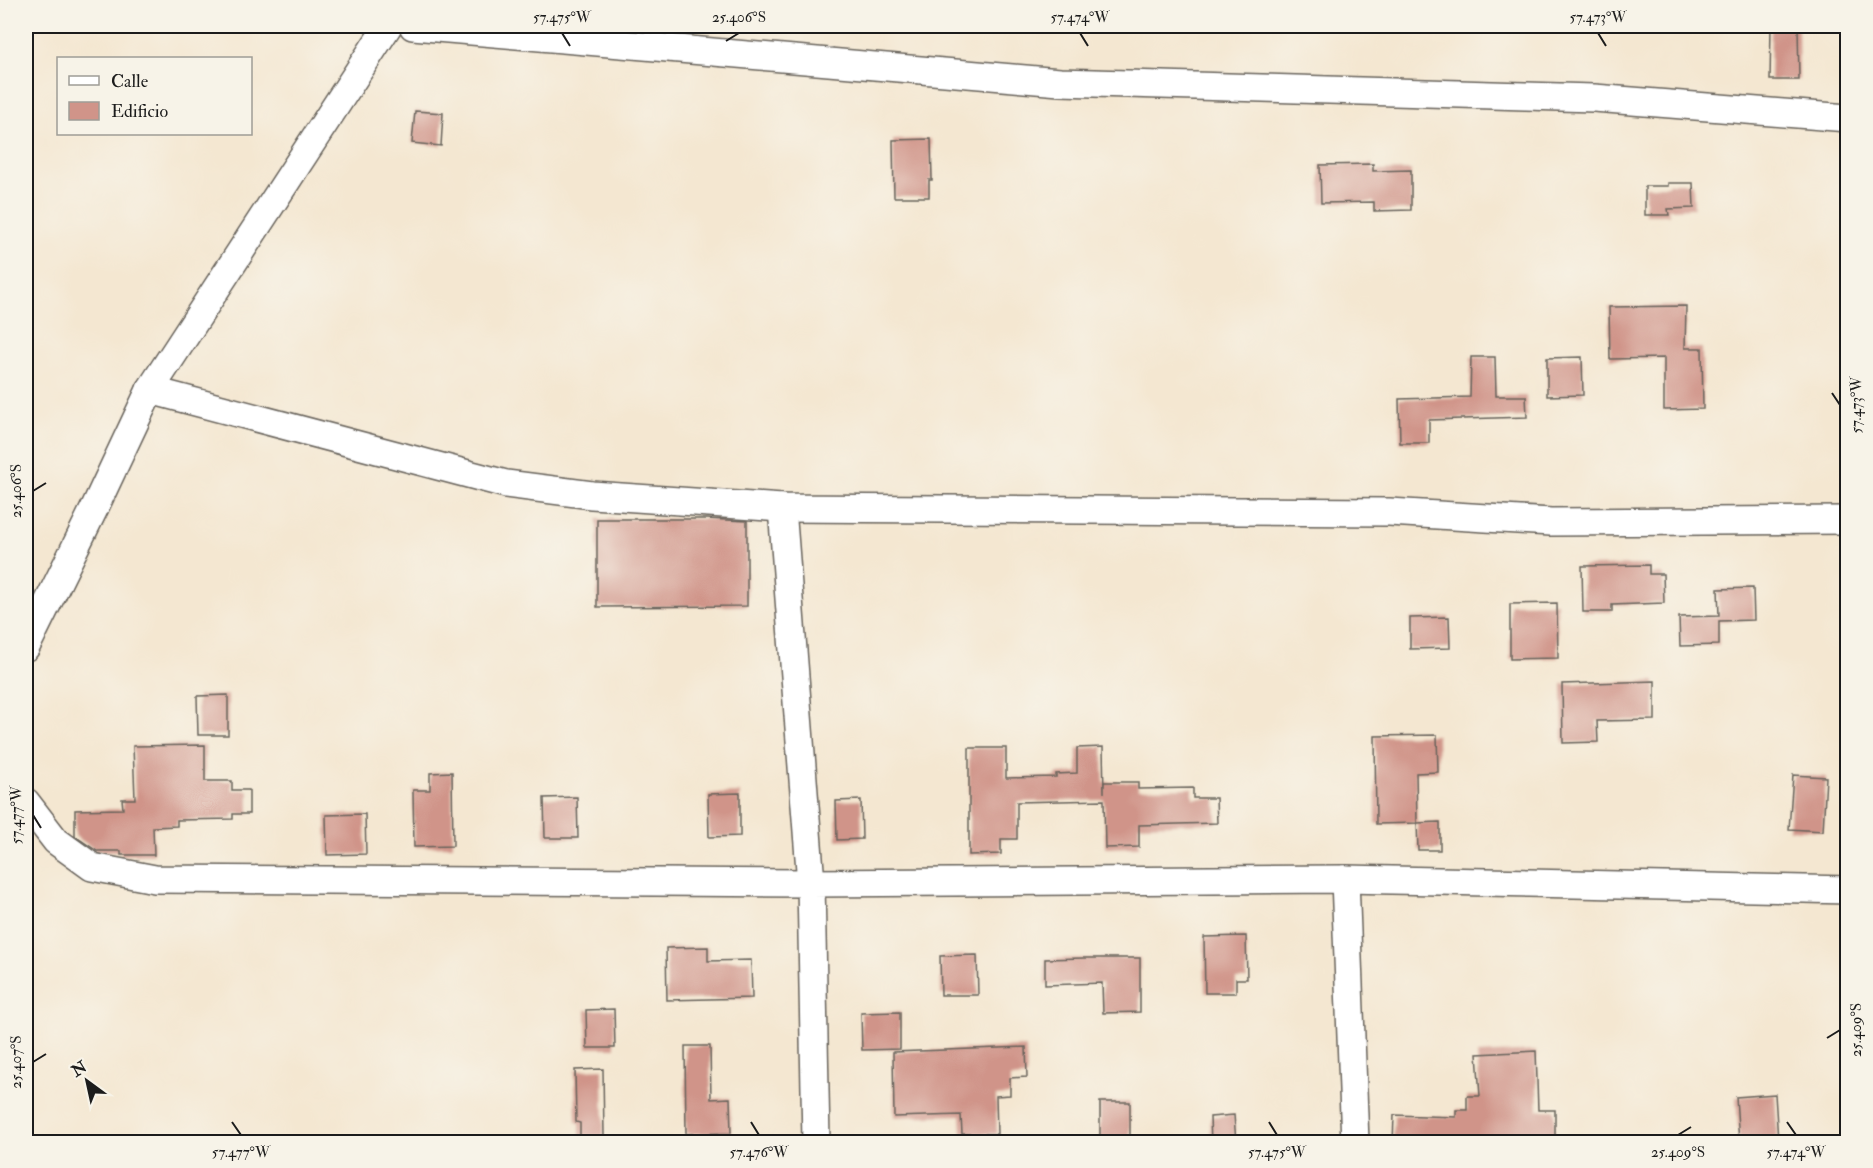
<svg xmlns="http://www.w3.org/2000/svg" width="1873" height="1168" font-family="'IM FELL Double Pica',serif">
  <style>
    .building { fill: #d09489 }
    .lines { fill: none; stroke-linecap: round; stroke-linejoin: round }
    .minor-casing { stroke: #68635b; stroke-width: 30 }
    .minor { stroke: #fff; stroke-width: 27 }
    .ticks { fill: none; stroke: #1c1c1c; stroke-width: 2 }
    .neatline { fill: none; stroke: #1c1c1c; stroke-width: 2 }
    .ticks-label { font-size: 15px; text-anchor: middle; fill: #1c1c1c }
  </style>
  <rect width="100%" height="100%" fill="#f7f3e8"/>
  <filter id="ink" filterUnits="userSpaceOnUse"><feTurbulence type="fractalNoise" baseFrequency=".0167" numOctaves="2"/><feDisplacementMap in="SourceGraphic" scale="12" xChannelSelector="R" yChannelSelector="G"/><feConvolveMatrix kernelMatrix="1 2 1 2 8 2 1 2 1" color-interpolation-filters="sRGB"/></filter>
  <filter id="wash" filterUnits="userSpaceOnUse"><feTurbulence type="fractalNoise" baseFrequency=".008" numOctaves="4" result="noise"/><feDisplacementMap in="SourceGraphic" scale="24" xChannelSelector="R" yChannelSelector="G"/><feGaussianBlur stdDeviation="1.35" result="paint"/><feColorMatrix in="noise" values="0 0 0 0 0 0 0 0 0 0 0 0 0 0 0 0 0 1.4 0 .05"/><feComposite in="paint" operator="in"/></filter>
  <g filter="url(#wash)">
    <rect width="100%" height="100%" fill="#f4e7d1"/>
    <g id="blocks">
      <g class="building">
        <path d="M 1771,26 L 1798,26 L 1799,80 L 1770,80 Z"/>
        <path d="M 415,111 L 443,113 L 441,146 L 412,143 Z"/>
        <path d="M 931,139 L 932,180 L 929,180 L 929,197 L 894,197 L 893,140 Z"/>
        <path d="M 1373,164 L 1373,171 L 1411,170 L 1411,210 L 1374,211 L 1374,202 L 1321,203 L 1320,165 Z"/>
        <path d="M 1668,183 L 1693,183 L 1694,208 L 1668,209 L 1669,215 L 1645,215 L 1645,186 L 1668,186 Z"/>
        <path d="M 1686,306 L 1685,348 L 1702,348 L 1703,409 L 1664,410 L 1664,358 L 1610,359 L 1609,307 Z"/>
        <path d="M 1471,357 L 1495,357 L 1496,396 L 1526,396 L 1527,417 L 1429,420 L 1429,443 L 1400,443 L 1399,399 L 1470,397 Z"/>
        <path d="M 1582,357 L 1583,395 L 1547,396 L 1547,358 Z"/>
        <path d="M 597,519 L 706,519 L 747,521 L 747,606 L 597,607 Z"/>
        <path d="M 1649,565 L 1649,574 L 1663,574 L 1664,603 L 1612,605 L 1612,612 L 1583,612 L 1582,566 Z"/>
        <path d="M 1753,588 L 1754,620 L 1719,621 L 1719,645 L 1680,646 L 1679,617 L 1719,616 L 1718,589 Z"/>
        <path d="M 1557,603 L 1558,658 L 1510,659 L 1510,604 Z"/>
        <path d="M 1449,617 L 1450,648 L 1410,649 L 1410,618 Z"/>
        <path d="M 1655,681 L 1655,720 L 1597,721 L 1598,742 L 1563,743 L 1562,684 Z"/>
        <path d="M 228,695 L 228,735 L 198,735 L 197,696 Z"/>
        <path d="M 1437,735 L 1438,772 L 1416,773 L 1417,823 L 1376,824 L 1375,736 Z"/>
        <path d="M 205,745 L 205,781 L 232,781 L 232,790 L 249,790 L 249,814 L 233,814 L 233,819 L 177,820 L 177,826 L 153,827 L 154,855 L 121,855 L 121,851 L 97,851 L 75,836 L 75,810 L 123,809 L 122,799 L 135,799 L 133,746 Z"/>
        <path d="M 1103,747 L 1104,793 L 1104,782 L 1138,782 L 1138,789 L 1193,788 L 1193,798 L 1216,798 L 1217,823 L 1139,825 L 1139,847 L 1105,848 L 1104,800 L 1017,802 L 1017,839 L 1001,839 L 1001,854 L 969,855 L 969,748 L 1006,748 L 1006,778 L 1056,777 L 1056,774 L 1077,773 L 1077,748 Z"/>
        <path d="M 452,772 L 453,846 L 414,847 L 413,790 L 430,790 L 430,773 Z"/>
        <path d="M 1793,775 L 1826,777 L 1823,831 L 1789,829 Z"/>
        <path d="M 740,793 L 740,836 L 709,837 L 708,794 Z"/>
        <path d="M 577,797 L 578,838 L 545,838 L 544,798 Z"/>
        <path d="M 861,800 L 862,839 L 837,840 L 836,801 Z"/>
        <path d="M 365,814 L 366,854 L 327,855 L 326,815 Z"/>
        <path d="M 1440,822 L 1440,850 L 1418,850 L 1417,823 Z"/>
        <path d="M 1246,936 L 1247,979 L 1236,979 L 1236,993 L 1205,993 L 1204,937 Z"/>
        <path d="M 708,947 L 708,961 L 751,960 L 752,998 L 667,1000 L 666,948 Z"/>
        <path d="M 977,955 L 978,995 L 941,995 L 940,956 Z"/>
        <path d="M 1084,958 L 1140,958 L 1140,1012 L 1103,1013 L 1102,983 L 1045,985 L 1045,959 Z"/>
        <path d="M 614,1009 L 615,1048 L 587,1048 L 586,1010 Z"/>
        <path d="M 900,1012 L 900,1049 L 862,1050 L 861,1013 Z"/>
        <path d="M 685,1046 L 710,1046 L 711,1099 L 730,1098 L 731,1133 L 686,1134 Z"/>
        <path d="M 1026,1047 L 1027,1077 L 1010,1078 L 1010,1095 L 996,1096 L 997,1134 L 962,1134 L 961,1115 L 894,1117 L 893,1052 Z"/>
        <path d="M 1536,1051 L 1538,1110 L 1555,1110 L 1555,1143 L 1393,1143 L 1394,1115 L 1456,1117 L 1456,1110 L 1467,1110 L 1467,1096 L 1480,1096 L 1477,1054 Z"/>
        <path d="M 603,1069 L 604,1136 L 580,1136 L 580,1123 L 576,1122 L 575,1070 Z"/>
        <path d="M 1775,1094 L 1778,1141 L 1739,1143 L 1736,1097 Z"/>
        <rect x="1100" y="1102" width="30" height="41"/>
        <path d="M 1234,1115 L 1236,1143 L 1211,1143 L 1210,1117 Z"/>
      </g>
    </g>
  </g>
  <g filter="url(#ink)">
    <use href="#blocks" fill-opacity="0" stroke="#68635b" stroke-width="1.5"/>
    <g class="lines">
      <defs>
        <g id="minor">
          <path d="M 413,26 L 1060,82 L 1594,98 L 1848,118"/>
          <path d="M 150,390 L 506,484 L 592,495 L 782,508 L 1389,512 L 1551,522 L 1848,520"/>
          <path d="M 26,647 L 95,507 L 150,390 L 388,26"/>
          <path d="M 26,802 L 56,841 L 92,867 L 155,879 L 811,883 L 782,508"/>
          <path d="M 1345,879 L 1355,1142"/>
          <path d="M 816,1142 L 811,883 L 1345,879 L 1848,890"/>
        </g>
      </defs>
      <use href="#minor" class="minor-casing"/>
      <use href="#minor" class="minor"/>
    </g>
  </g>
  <path class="ticks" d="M 562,33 L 570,46M 1080,33 L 1088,46M 1598,33 L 1606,46M 726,41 L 739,33M 1832,393 L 1840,405M 33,491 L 46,483M 33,815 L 41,828M 1827,1038 L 1840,1030M 33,1062 L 46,1054M 232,1122 L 241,1135M 751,1122 L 759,1135M 1269,1122 L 1277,1135M 1787,1122 L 1796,1135M 1678,1135 L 1691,1127"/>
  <rect width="1873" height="1168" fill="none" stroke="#f7f3e8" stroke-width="66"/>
  <rect x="57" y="57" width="195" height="78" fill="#f7f3e8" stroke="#9f9d96" stroke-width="1.5"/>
  <rect x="69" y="76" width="30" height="9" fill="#ffffff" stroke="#9f9d96" stroke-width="1.5"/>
  <text x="111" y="87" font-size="18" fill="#1c1c1c">Calle</text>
  <rect x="69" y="102" width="30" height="18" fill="#d09489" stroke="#9f9d96" stroke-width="1.5"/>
  <text x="111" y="117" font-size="18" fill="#1c1c1c">Edificio</text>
  <g transform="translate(87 1081) rotate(327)" stroke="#f7f3e8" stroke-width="4.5" paint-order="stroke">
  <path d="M0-4.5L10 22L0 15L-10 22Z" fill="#1c1c1c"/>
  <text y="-9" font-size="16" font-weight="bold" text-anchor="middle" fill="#1c1c1c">N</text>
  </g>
  <rect x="33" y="33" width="1807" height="1102" class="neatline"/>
  <g class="ticks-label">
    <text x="562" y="22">57.475°W</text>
    <text x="739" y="22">25.406°S</text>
    <text x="1080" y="22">57.474°W</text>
    <text x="1598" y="22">57.473°W</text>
    <text transform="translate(1856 405) rotate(-90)" y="5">57.473°W</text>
    <text transform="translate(16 491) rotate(-90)" y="5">25.406°S</text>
    <text transform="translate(16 815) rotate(-90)" y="5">57.477°W</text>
    <text transform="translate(1856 1030) rotate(-90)" y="5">25.409°S</text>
    <text transform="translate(16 1062) rotate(-90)" y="5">25.407°S</text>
    <text x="241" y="1157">57.477°W</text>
    <text x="759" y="1157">57.476°W</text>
    <text x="1277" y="1157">57.475°W</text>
    <text x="1678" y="1157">25.409°S</text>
    <text x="1796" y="1157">57.474°W</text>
  </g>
</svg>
